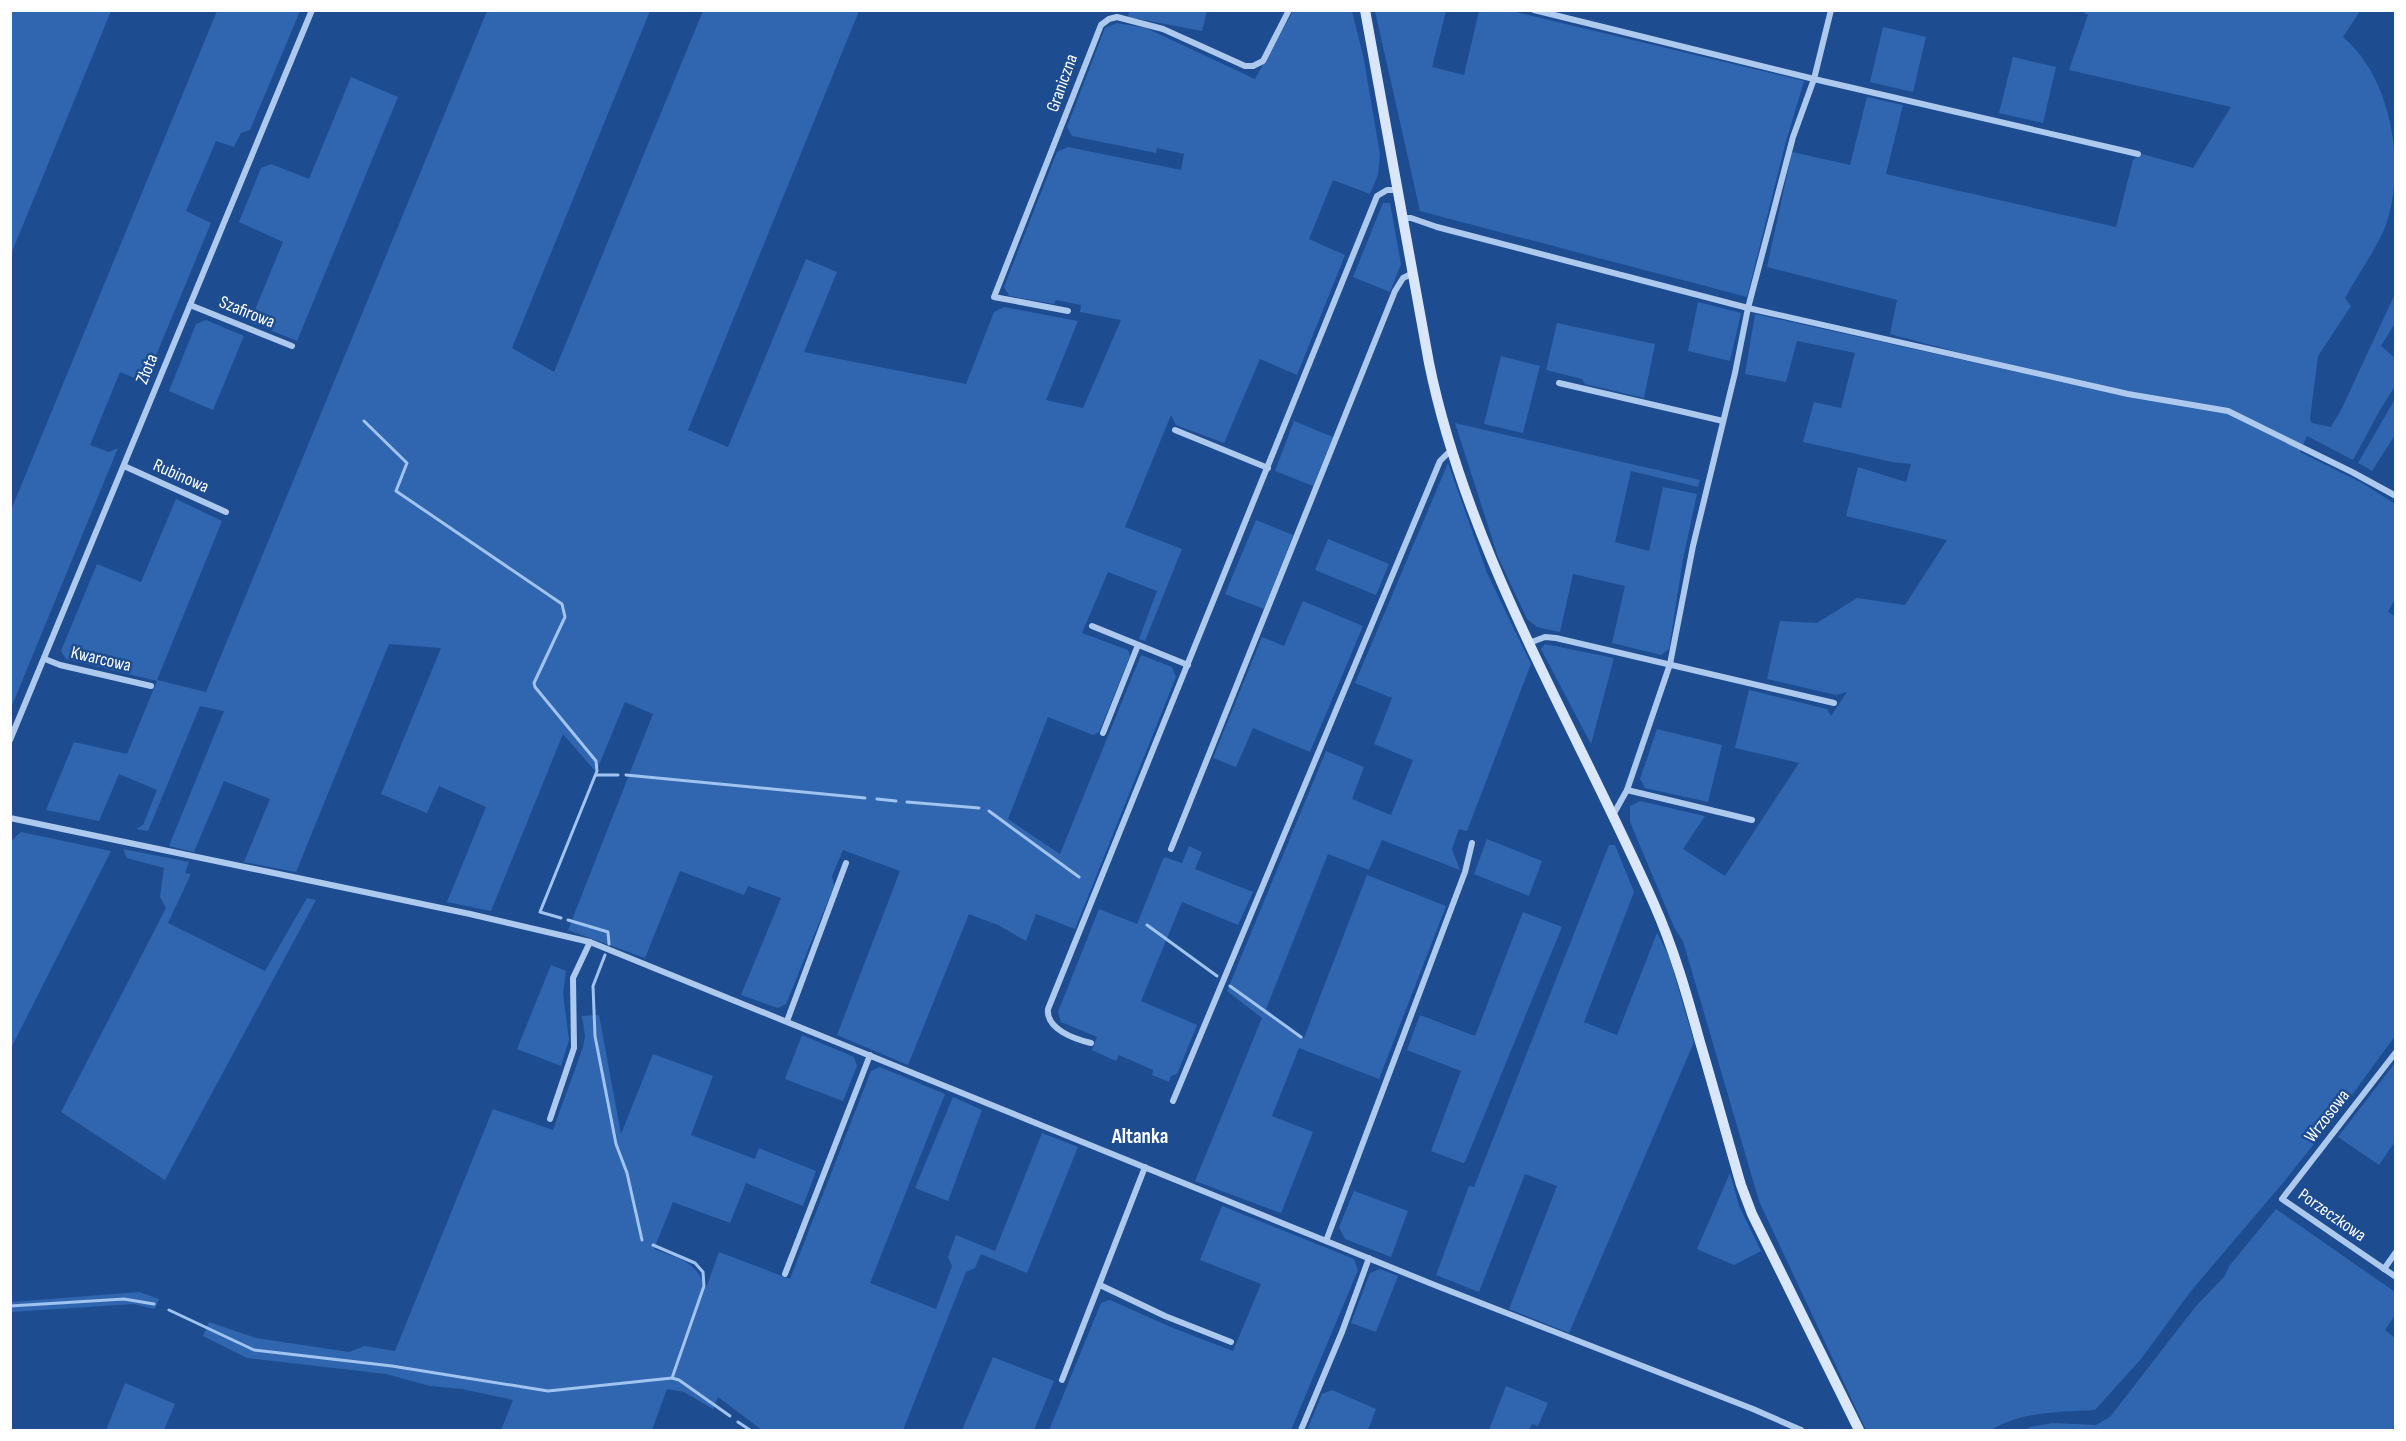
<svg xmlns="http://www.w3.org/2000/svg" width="2406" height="1441" font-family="'Sofia Sans Condensed',sans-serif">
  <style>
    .green { fill: #3066af }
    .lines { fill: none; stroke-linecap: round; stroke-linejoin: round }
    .stream { stroke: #a1c3f0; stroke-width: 3 }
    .street { stroke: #aec9ee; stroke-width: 6 }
    .secondary { stroke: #dae7fa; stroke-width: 10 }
    .labels { text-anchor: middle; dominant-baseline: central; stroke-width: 5; stroke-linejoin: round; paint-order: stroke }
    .street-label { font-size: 18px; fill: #fff; stroke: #1d4c91 }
    .quarter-label { font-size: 21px; font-weight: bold; fill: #fff; stroke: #1d4c91 }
  </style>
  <rect width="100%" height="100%" fill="#1d4c91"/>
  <g class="green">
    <path d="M 11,10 L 111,11 L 11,254 L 10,11 Z"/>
    <path d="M 1507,10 L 1804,81 L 1785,145 L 1747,297 L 1420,211 L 1375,11 L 1446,11 L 1432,67 L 1464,75 L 1479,11 Z"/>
    <path d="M 217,11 L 300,11 L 250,130 L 241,133 L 234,147 L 216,141 L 186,211 L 211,223 L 145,382 L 120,372 L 90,445 L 109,452 L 118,448 L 11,708 L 11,510 Z"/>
    <path d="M 487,11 L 650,11 L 512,348 L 554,372 L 703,11 L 859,11 L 688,430 L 728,447 L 806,259 L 837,272 L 804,352 L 966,384 L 994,312 L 1004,307 L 1078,321 L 1046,400 L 1083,408 L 1121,320 L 1080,312 L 1081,305 L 1056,300 L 1054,304 L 1009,296 L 1004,287 L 1057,152 L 1068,147 L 1181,170 L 1184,154 L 1157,148 L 1156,153 L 1072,136 L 1067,127 L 1105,28 L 1117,23 L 1146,28 L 1255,79 L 1293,11 L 1352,11 L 1364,60 L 1380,154 L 1378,175 L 1370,194 L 1333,180 L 1309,239 L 1345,255 L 1297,375 L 1260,359 L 1224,443 L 1176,425 L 1171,415 L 1125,527 L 1182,549 L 1145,641 L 1139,639 L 1157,591 L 1108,572 L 1082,633 L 1128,650 L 1130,656 L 1099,732 L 1093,735 L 1048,717 L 1008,819 L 1060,854 L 1141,655 L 1172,667 L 1176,677 L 1075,929 L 1036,914 L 1026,941 L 998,925 L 969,914 L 908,1065 L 837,1035 L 900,871 L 843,850 L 832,876 L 834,886 L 786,1004 L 778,1008 L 741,995 L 781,898 L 748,886 L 744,895 L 680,871 L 645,958 L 568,930 L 653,714 L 625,702 L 596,772 L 563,734 L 491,911 L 447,902 L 486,807 L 439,786 L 427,813 L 381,794 L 441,648 L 389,644 L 296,872 L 244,862 L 270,799 L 224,781 L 194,852 L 169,846 L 224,711 L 200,706 L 148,831 L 136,829 L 143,825 L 157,790 L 119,774 L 99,821 L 46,810 L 74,742 L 127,754 L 157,681 L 66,659 L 61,651 L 97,564 L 141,582 L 176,499 L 222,521 L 157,680 L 206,692 Z"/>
    <path d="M 1129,11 L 1207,11 L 1202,31 L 1128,17 Z"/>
    <path d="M 2081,11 L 2360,11 L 2343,37 C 2392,78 2406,166 2386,225 C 2376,250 2358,274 2345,298 L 2351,306 L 2318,356 L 2310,419 L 2312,423 L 2331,427 L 2342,408 L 2395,294 L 2395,323 L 2381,346 L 2395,358 L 2395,386 L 2380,410 L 2353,460 L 2307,436 L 2300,452 L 2364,484 L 2395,504 L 2395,599 L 2388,612 L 2396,617 L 2395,1036 L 2341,1110 L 2282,1184 L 2191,1291 L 2141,1359 L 2095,1410 C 2058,1412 2024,1411 1991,1430 L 1866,1430 L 1759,1201 L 1683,941 L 1675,929 L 1630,822 L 1630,806 L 1640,801 L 1705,816 L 1683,849 L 1725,876 L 1799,763 L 1735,748 L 1749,690 L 1827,709 L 1831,716 L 1847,692 L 1836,695 L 1767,679 L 1780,621 L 1817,623 L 1857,598 L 1905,605 L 1947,540 L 1846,516 L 1858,467 L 1906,482 L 1911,464 L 1892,462 L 1803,442 L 1814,402 L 1841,408 L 1855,353 L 1797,341 L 1786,382 L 1745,374 L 1755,314 L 2053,380 L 2055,378 L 1890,334 L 1897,300 L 1767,267 L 1792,152 L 1850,165 L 1867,97 L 1903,105 L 1886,174 L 2116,227 L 2133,160 L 2142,154 L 2193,168 L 2231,107 L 2069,70 L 2088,15 Z"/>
    <path d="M 1883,27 L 1926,37 L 1913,92 L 1870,82 Z"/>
    <path d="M 2013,57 L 2056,67 L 2043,123 L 1999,113 Z"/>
    <path d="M 351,77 L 398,97 L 297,341 L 250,322 L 283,242 L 239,222 L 261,168 L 271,164 L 309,179 Z"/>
    <path d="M 1383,203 L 1390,203 L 1401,264 L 1390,292 L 1353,277 Z"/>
    <path d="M 1698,302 L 1741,313 L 1730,361 L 1688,351 Z"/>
    <path d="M 206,320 L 244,336 L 213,410 L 169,391 L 196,324 Z"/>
    <path d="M 1557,323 L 1655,344 L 1644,398 L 1585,384 L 1582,379 L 1546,370 Z"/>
    <path d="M 1501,356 L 1540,366 L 1523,433 L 1484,424 Z"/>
    <path d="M 2395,399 L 2395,435 L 2372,471 L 2358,463 Z"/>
    <path d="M 1294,421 L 1333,437 L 1313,486 L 1275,471 Z"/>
    <path d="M 1455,423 L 1700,480 L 1698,487 L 1631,471 L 1615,542 L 1649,551 L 1663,487 L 1697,494 L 1683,559 L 1669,649 L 1661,655 L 1612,643 L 1625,586 L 1573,574 L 1560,632 L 1537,627 L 1527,619 L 1498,557 Z"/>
    <path d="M 1448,463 L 1487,573 L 1531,664 L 1467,831 L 1459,829 L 1452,849 L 1460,870 L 1382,840 L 1369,870 L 1328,854 L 1266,1009 L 1304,1038 L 1367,875 L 1446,906 L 1379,1079 L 1299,1048 L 1272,1116 L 1313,1132 L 1281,1213 L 1195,1181 L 1262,1018 L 1227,991 L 1326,751 L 1364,767 L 1352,799 L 1391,815 L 1413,760 L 1374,744 L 1392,698 L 1355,683 Z"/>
    <path d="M 1256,520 L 1293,535 L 1264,609 L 1225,594 Z"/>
    <path d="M 1328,539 L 1389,564 L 1376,595 L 1315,570 Z"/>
    <path d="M 1303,601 L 1363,626 L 1310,752 L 1253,728 L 1236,767 L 1213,758 L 1262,637 L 1284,646 Z"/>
    <path d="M 1545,644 L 1614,658 L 1591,744 L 1541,649 Z"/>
    <path d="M 1657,729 L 1722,745 L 1708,802 L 1645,788 L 1640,779 Z"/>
    <path d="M 21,832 L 111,851 L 11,1048 L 11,841 Z"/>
    <path d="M 1487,839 L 1542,861 L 1529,896 L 1474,874 Z"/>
    <path d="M 1609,845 L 1615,845 L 1634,892 L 1584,1022 L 1617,1035 L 1657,933 L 1669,956 L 1694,1042 L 1569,1333 L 1509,1309 L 1557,1186 L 1525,1174 L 1479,1292 L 1436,1275 L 1469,1186 L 1474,1187 Z"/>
    <path d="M 1189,846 L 1202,852 L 1195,869 L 1253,892 L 1238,925 L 1182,902 L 1141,1001 L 1197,1025 L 1177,1074 L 1171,1076 L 1169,1082 L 1152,1075 L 1153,1070 L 1119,1055 L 1116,1061 L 1092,1050 L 1097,1037 L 1061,1022 L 1058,1012 L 1099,909 L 1137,924 L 1164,857 L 1182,863 Z"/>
    <path d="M 123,849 L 189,862 L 185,873 L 191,874 L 168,923 L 265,971 L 307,898 L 316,900 L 165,1180 L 61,1112 L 166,908 L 160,897 L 164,868 L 127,858 Z"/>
    <path d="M 1523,912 L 1562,927 L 1465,1162 L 1463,1163 L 1431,1151 L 1461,1071 L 1407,1050 L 1420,1015 L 1475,1036 Z"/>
    <path d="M 551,965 L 566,971 L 563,993 L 569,1040 L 561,1066 L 517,1049 Z"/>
    <path d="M 599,1015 L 621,1134 L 653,1054 L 713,1076 L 691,1135 L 755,1159 L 759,1148 L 816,1171 L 803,1206 L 746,1183 L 730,1223 L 673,1202 L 654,1249 C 681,1260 694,1259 706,1288 L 719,1252 L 790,1279 L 871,1071 L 880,1067 L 945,1094 L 870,1283 L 936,1309 L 952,1266 L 948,1257 L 956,1235 L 995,1251 L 1042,1133 L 1078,1147 L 1027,1273 L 981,1254 L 975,1268 L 966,1272 L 903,1430 L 762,1430 L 718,1397 L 713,1409 L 684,1392 L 667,1389 L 652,1430 L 501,1430 L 513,1400 L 462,1389 L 430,1386 L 386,1374 L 247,1358 L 203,1336 L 209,1322 L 256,1338 L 349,1352 L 365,1346 L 395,1351 L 493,1109 L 553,1130 L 583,1047 L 585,1036 L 582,1016 Z"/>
    <path d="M 802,1035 L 854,1057 L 857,1066 L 843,1101 L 785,1079 Z"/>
    <path d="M 2395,1063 L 2395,1144 L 2394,1143 L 2379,1165 L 2338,1137 Z"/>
    <path d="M 953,1097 L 982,1110 L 948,1201 L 915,1188 Z"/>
    <path d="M 1730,1173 L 1739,1206 L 1761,1251 L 1734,1265 L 1697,1249 Z"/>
    <path d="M 1354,1191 L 1408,1211 L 1391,1257 L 1345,1239 L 1339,1227 Z"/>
    <path d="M 1222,1206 L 1354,1259 L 1358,1270 L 1291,1430 L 1049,1430 L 1101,1303 L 1110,1300 L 1173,1328 L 1233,1351 L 1261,1284 L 1200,1260 Z"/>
    <path d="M 2276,1209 L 2395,1292 L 2395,1315 L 2385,1330 L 2395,1338 L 2395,1430 L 2025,1430 L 2030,1427 L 2053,1423 L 2096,1425 L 2110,1417 L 2196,1306 L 2224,1277 L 2230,1265 Z"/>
    <path d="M 1380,1269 L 1398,1276 L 1376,1332 L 1351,1323 L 1370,1273 Z"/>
    <path d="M 139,1292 L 159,1299 L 155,1309 L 134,1304 L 11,1312 L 11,1302 Z"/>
    <path d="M 993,1357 L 1054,1381 L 1034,1430 L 962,1430 Z"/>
    <path d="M 125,1383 L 175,1404 L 164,1430 L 106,1430 Z"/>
    <path d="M 1506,1386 L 1548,1403 L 1538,1426 L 1532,1424 L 1529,1430 L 1489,1430 Z"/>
    <path d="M 1332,1390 L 1376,1409 L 1368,1430 L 1307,1430 L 1322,1394 Z"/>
  </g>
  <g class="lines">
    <g class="stream">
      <path d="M 364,421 L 407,463 L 396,491 L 562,604 L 565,617 L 534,683 L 535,687 L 596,761 L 597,771 L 540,912 L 561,918"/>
      <path d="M 596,775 L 618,775"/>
      <path d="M 626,775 L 865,798"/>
      <path d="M 877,799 L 896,801"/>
      <path d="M 907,802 L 979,808"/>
      <path d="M 989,811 L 1079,877"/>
      <path d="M 568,920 L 608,932 L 609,944"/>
      <path d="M 1147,925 L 1217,976"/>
      <path d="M 605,955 L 593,986 L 595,1036 L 616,1144 L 627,1173 L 642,1240"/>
      <path d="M 1230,986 L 1301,1037"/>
      <path d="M 10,1306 L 124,1299 L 154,1304"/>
      <path d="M 169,1310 L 254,1350 L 392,1366 L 548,1391 L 672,1378 L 704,1286 L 703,1272 L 695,1263 L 653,1245"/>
      <path d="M 672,1378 L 679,1380 L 730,1416"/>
      <path d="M 738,1422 L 750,1430"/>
    </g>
    <g class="street">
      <path d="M 1534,10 L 1814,79 L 2138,154"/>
      <path d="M 1403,218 L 1411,218 L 1437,227 L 1748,308 L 2128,394 L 2228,411 L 2352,472 L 2396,496"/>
      <path d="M 190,305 L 292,346"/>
      <path d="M 1068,311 L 994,297 L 1101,25 L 1109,19 L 1117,17 L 1163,29 L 1245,66 L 1253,66 L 1263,61 L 1289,10"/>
      <path d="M 1559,383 L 1723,421"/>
      <path d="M 1175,430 L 1268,468"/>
      <path d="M 124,466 L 226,512"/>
      <path d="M 1092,626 L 1188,665"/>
      <path d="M 1529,643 L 1545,637 L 1556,638 L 1834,703"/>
      <path d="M 45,659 L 60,665 L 151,686"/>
      <path d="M 1103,733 L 1138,645"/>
      <path d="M 10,740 L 312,10"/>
      <path d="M 1627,790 L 1752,820"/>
      <path d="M 1613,815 L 1627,790 L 1670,664 L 1693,546 L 1735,373 L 1748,308 L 1793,137 L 1814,79 L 1831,10"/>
      <path d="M 10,818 L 470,914 L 590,942 L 1437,1286 L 1753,1409 L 1801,1430"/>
      <path d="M 1171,849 L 1395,291 L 1403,278 L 1413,273"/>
      <path d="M 787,1021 L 846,863"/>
      <path d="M 1091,1043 C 1074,1039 1046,1029 1048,1009 L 1377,196 L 1387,190 L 1397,190"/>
      <path d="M 2396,1052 L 2282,1199 L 2396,1277"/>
      <path d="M 1173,1101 L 1440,461 L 1447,454 L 1453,451"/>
      <path d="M 550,1119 L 574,1048 L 573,978 L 590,942"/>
      <path d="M 1326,1241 L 1465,872 L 1472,843"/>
      <path d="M 2384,1269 L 2396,1252"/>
      <path d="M 785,1274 L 870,1055"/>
      <path d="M 1100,1285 L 1165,1316 L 1231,1342"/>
      <path d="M 1062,1380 L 1145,1167"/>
      <path d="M 1301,1430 L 1342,1332 L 1369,1258"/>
    </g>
    <path class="secondary" d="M 1365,10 L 1429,363 C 1468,554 1576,727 1654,904 C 1674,949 1687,995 1700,1042 C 1714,1089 1727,1137 1741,1185 L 1752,1214 L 1859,1430"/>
  </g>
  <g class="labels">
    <g class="street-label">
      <text transform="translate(1062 83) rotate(-70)">Graniczna</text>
      <text transform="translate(247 312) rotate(22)">Szafirowa</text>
      <text transform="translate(147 369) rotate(-68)">Złota</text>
      <text transform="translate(181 476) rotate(24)">Rubinowa</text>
      <text transform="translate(101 659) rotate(13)">Kwarcowa</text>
      <text transform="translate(2327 1116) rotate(-52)">Wrzosowa</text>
      <text transform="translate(2332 1215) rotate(35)">Porzeczkowa</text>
    </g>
    <g class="quarter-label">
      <text x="1140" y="1136">Altanka</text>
    </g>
  </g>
  <rect width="2406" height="1441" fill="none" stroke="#ffffff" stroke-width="24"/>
</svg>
